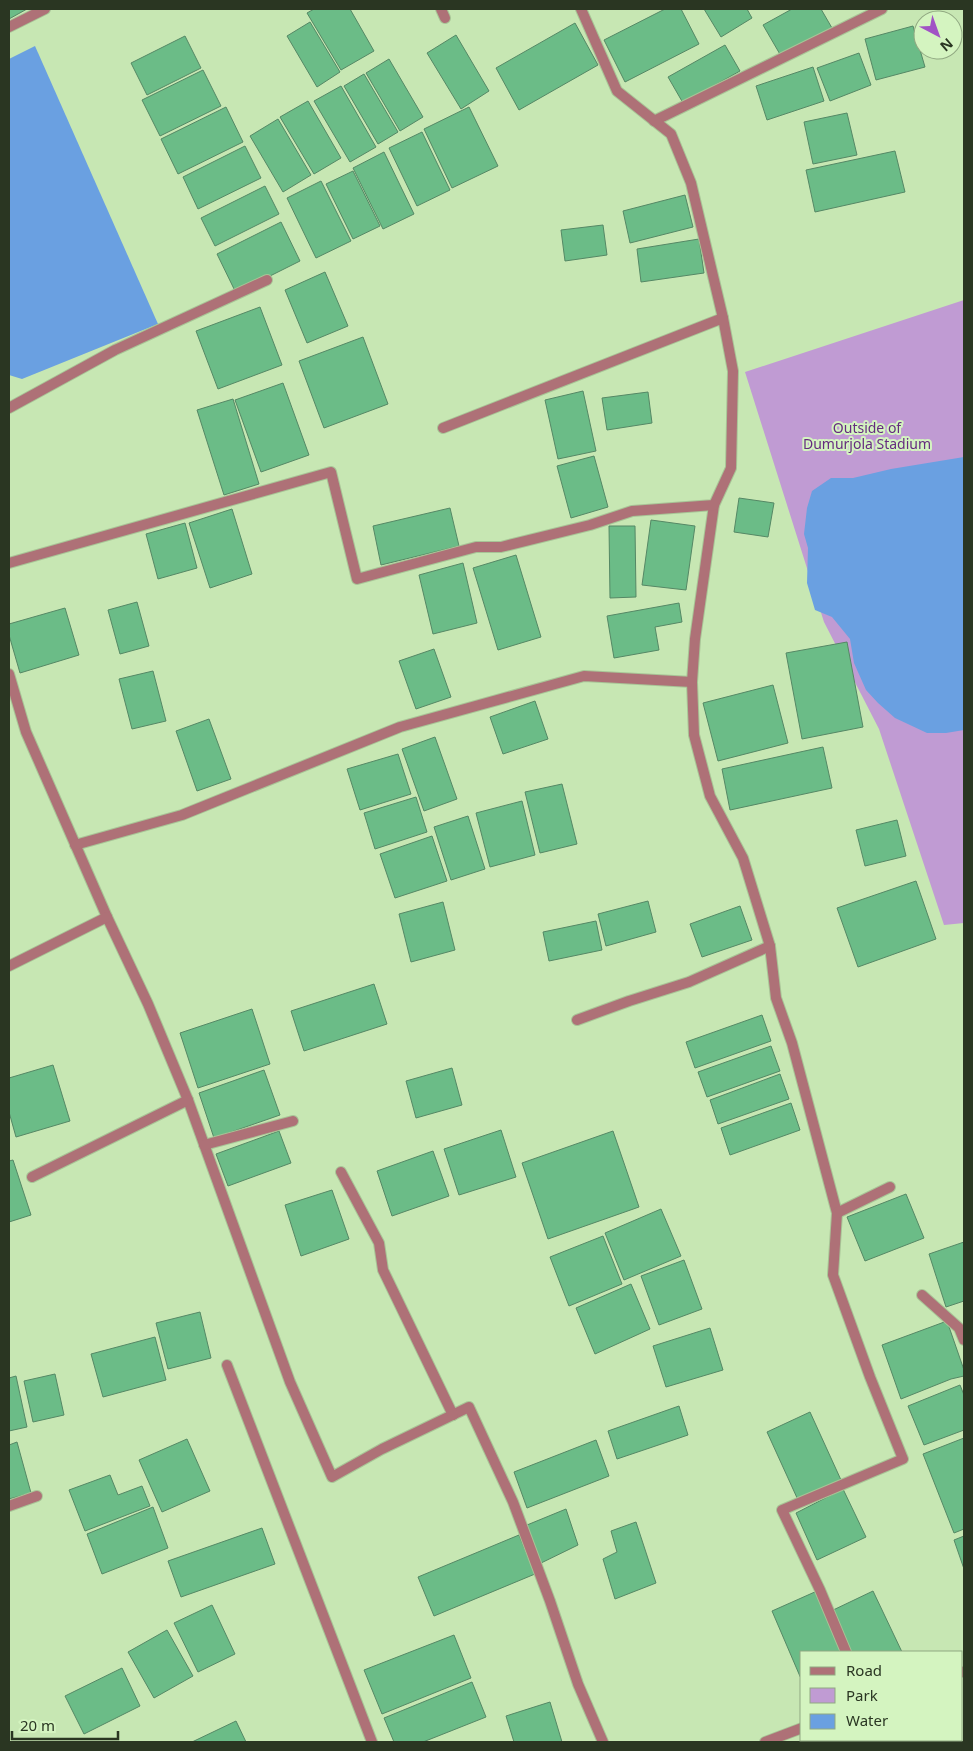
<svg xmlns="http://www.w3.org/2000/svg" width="973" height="1751" font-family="'Noto Sans',sans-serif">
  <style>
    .green { fill: #c09bd3 }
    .water { fill: #6aa0e1 }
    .building { fill: #6bbc87; stroke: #558865 }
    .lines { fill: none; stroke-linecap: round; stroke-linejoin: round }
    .minor-casing { stroke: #a8c496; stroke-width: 12 }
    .minor { stroke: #ae7177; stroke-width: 10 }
    .labels { text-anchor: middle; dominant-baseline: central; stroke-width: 4; stroke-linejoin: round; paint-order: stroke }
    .park-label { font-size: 14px; fill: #652b7f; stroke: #d4f4c0 }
  </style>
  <rect width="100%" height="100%" fill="#c7e7b3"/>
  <path class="green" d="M 964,300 L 964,923 L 944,925 L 879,729 L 824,622 L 745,372 Z"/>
  <g class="water">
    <path d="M 35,46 L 158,324 L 22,379 L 9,375 L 9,59 Z"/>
    <path d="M 964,457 L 964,730 L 946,733 L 927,733 L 895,718 L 878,703 L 866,690 L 854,663 L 850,639 L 832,617 L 815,610 L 807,583 L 808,548 L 804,534 L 807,508 L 812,491 L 831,478 L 853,478 L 891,469 Z"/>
  </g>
  <g class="building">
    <path d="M 9,9 L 27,9 L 9,19 Z"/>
    <path d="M 314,9 L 350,9 L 374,51 L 341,70 L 307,13 Z"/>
    <path d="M 665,9 L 681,9 L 699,44 L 625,82 L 604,40 Z"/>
    <path d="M 704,9 L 747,9 L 752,18 L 721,37 Z"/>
    <path d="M 792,9 L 821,9 L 832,28 L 781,56 L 763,25 Z"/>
    <path d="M 310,22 L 340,72 L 317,87 L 287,36 Z"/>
    <path d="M 575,23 L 598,65 L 519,110 L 496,68 Z"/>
    <path d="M 913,26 L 925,67 L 876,80 L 865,39 Z"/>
    <path d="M 456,35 L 489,91 L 461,109 L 427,53 Z"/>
    <path d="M 185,36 L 201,68 L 147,95 L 131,63 Z"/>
    <path d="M 725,45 L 740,71 L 683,103 L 668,77 Z"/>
    <path d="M 859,53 L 871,85 L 830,101 L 817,68 Z"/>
    <path d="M 389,59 L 423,117 L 400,131 L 366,73 Z"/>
    <path d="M 813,67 L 824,101 L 767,120 L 756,86 Z"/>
    <path d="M 203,70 L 221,106 L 160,136 L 142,100 Z"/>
    <path d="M 364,74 L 398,132 L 378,144 L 344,86 Z"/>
    <path d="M 341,86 L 376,147 L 350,162 L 314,101 Z"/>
    <path d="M 308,101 L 341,158 L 314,174 L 280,117 Z"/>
    <path d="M 226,107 L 243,142 L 178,174 L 161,139 Z"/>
    <path d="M 469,107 L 498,166 L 452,188 L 424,129 Z"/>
    <path d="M 847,113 L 857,155 L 813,164 L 804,122 Z"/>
    <path d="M 278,119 L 311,175 L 283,192 L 250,136 Z"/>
    <path d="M 422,132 L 450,190 L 417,206 L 389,148 Z"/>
    <path d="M 245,146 L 261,178 L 198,209 L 183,177 Z"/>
    <path d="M 895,151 L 905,192 L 815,212 L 806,170 Z"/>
    <path d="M 384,152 L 414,214 L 383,229 L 353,168 Z"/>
    <path d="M 353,171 L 380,226 L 353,239 L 326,184 Z"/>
    <path d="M 321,181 L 351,241 L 316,258 L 287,198 Z"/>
    <path d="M 265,186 L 279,214 L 215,246 L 201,218 Z"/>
    <path d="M 685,195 L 693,227 L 630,243 L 623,211 Z"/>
    <path d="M 281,222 L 300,261 L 236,293 L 217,254 Z"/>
    <path d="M 603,225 L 607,255 L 565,261 L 561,230 Z"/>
    <path d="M 699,239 L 704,273 L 641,282 L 637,249 Z"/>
    <path d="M 325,272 L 348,326 L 307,343 L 285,290 Z"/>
    <path d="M 260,307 L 282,365 L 218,389 L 196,331 Z"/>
    <path d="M 363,337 L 388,404 L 324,428 L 299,361 Z"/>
    <path d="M 283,383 L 309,455 L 261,472 L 235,400 Z"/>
    <path d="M 583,391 L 596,451 L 558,459 L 545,400 Z"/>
    <path d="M 648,392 L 652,423 L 607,430 L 602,398 Z"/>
    <path d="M 233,399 L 259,484 L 224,495 L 197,410 Z"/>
    <path d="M 594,456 L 608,507 L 571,518 L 557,466 Z"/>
    <path d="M 739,498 L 774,503 L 768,537 L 734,532 Z"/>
    <path d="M 450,508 L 459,546 L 381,565 L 373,526 Z"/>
    <path d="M 232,509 L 252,574 L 210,588 L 189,523 Z"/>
    <path d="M 651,520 L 695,526 L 686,590 L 642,585 Z"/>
    <path d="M 185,523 L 197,568 L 158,579 L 146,534 Z"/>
    <path d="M 609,526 L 635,526 L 636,597 L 610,598 Z"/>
    <path d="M 516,555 L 541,637 L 498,650 L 473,568 Z"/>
    <path d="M 463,563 L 477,623 L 433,634 L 419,575 Z"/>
    <path d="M 137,602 L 149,646 L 120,654 L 108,610 Z"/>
    <path d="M 679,603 L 682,622 L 655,627 L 659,650 L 614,658 L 607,616 Z"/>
    <path d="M 65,608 L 79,655 L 20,673 L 9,635 L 9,624 Z"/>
    <path d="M 847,642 L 863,727 L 802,739 L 786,653 Z"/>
    <path d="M 434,649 L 451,697 L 416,709 L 399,661 Z"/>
    <path d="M 153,671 L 166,721 L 132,729 L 119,679 Z"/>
    <path d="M 773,685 L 788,743 L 718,761 L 703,703 Z"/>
    <path d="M 535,701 L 548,739 L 503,754 L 490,717 Z"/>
    <path d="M 209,719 L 231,779 L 197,791 L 176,731 Z"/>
    <path d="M 435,737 L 457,799 L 424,811 L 402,749 Z"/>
    <path d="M 823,747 L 832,788 L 730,810 L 722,769 Z"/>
    <path d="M 398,754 L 411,794 L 360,810 L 347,769 Z"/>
    <path d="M 562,784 L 577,844 L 540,853 L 525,792 Z"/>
    <path d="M 416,797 L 427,832 L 375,849 L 364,813 Z"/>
    <path d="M 522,801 L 535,855 L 490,867 L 476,813 Z"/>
    <path d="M 468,816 L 485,869 L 451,880 L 434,827 Z"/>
    <path d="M 897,820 L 906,856 L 865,866 L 856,830 Z"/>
    <path d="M 432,836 L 447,881 L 395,898 L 380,854 Z"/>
    <path d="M 916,881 L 936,939 L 858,967 L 837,908 Z"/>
    <path d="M 648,901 L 656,932 L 606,946 L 598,914 Z"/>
    <path d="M 443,902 L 455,950 L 411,962 L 399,914 Z"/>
    <path d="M 740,906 L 752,940 L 702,957 L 690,924 Z"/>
    <path d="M 596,921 L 602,950 L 549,961 L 543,932 Z"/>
    <path d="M 374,984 L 387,1024 L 304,1051 L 291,1011 Z"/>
    <path d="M 252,1009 L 270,1064 L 198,1088 L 180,1033 Z"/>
    <path d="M 762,1015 L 771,1041 L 695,1068 L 686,1042 Z"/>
    <path d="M 771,1046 L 780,1071 L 707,1097 L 698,1072 Z"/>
    <path d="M 53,1065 L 70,1121 L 16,1137 L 9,1112 L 9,1078 Z"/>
    <path d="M 452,1068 L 462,1105 L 416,1118 L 406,1081 Z"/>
    <path d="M 264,1070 L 280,1115 L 214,1138 L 199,1093 Z"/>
    <path d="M 780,1074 L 789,1099 L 718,1124 L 710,1100 Z"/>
    <path d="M 791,1103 L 800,1130 L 730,1155 L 721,1128 Z"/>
    <path d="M 501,1130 L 516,1177 L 459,1195 L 444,1149 Z"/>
    <path d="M 279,1131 L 291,1163 L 228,1186 L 216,1154 Z"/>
    <path d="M 613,1131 L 639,1207 L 548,1239 L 522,1163 Z"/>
    <path d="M 433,1151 L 449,1196 L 392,1216 L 377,1171 Z"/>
    <path d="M 13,1160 L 31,1215 L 9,1222 L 9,1161 Z"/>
    <path d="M 332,1190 L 349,1239 L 301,1256 L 285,1205 Z"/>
    <path d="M 906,1194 L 924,1238 L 865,1261 L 847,1217 Z"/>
    <path d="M 661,1209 L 681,1256 L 624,1280 L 605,1233 Z"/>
    <path d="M 603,1236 L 622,1284 L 569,1306 L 550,1257 Z"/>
    <path d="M 964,1242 L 964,1301 L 946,1307 L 929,1254 Z"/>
    <path d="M 684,1260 L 702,1309 L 659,1325 L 641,1276 Z"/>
    <path d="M 631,1284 L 650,1329 L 595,1354 L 576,1308 Z"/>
    <path d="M 200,1312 L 211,1358 L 168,1369 L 156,1323 Z"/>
    <path d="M 947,1321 L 964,1370 L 964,1376 L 951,1379 L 901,1399 L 882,1345 Z"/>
    <path d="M 710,1328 L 723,1370 L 666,1387 L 653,1346 Z"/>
    <path d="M 155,1337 L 166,1380 L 103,1397 L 91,1354 Z"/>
    <path d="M 55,1374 L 64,1415 L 33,1422 L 24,1381 Z"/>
    <path d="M 16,1376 L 27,1427 L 9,1431 L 9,1378 Z"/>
    <path d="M 960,1385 L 964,1395 L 964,1430 L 924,1445 L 908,1406 Z"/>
    <path d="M 679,1406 L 688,1435 L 617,1459 L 608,1431 Z"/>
    <path d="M 810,1412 L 841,1480 L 798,1500 L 767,1432 Z"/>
    <path d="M 964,1438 L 964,1529 L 954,1533 L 923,1454 Z"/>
    <path d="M 187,1439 L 210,1491 L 162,1512 L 139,1460 Z"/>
    <path d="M 596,1440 L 609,1476 L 527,1508 L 514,1472 Z"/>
    <path d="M 17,1442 L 31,1493 L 9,1499 L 9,1445 Z"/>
    <path d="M 110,1475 L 118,1495 L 142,1486 L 150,1506 L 85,1531 L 69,1490 Z"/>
    <path d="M 843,1489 L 866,1537 L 817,1560 L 796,1513 Z"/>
    <path d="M 153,1507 L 168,1548 L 102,1574 L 87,1534 Z"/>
    <path d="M 566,1509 L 578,1545 L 539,1564 L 527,1525 Z"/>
    <path d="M 636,1522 L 656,1583 L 615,1599 L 603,1559 L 617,1552 L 611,1531 Z"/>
    <path d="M 262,1528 L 275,1564 L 181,1597 L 168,1561 Z"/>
    <path d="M 519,1535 L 535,1574 L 434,1616 L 418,1577 Z"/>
    <path d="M 964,1536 L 964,1569 L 954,1540 Z"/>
    <path d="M 817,1591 L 844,1652 L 802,1652 L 802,1681 L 772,1611 Z"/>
    <path d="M 873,1591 L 902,1652 L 848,1652 L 829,1612 Z"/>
    <path d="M 212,1605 L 235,1654 L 198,1672 L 174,1623 Z"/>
    <path d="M 167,1630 L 193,1676 L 154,1698 L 128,1652 Z"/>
    <path d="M 454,1635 L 471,1678 L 382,1714 L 364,1670 Z"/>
    <path d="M 122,1668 L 140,1706 L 84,1734 L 65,1696 Z"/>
    <path d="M 472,1682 L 486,1717 L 423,1742 L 394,1742 L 384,1718 Z"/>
    <path d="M 550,1702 L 562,1742 L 514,1742 L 506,1716 Z"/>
    <path d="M 236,1721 L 246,1742 L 192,1742 Z"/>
    <path d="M 829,1740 L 888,1740 L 889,1742 L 830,1742 Z"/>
    <path d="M 897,1740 L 930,1740 L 931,1742 L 898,1742 Z"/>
  </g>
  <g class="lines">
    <defs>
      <g id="minor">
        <path d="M 441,9 L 445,18"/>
        <path d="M 9,27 L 45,9"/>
        <path d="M 654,121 L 882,9"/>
        <path d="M 9,408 L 115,350 L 267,280"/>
        <path d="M 443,428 L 723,318"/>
        <path d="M 714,505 L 695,639 L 692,682 L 694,735 L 710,796 L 743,858 L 770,946 L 776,998 L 792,1043 L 837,1213 L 833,1275 L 870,1377 L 903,1459 L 782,1510 L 820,1590 L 846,1652"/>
        <path d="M 9,563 L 331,472 L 357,579 L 476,547 L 501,547 L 590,525 L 632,511 L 714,505 L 731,468 L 733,371 L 723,318 L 691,183 L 671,134 L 617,91 L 581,9"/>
        <path d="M 9,674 L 26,732 L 107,917 L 148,1004 L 188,1100 L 290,1382 L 332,1477 L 382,1449 L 469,1407 L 513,1502 L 550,1601 L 578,1684 L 603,1742"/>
        <path d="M 75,845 L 182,815 L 400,727 L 584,676 L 692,682"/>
        <path d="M 9,966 L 107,917"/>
        <path d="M 577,1020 L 629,1001 L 689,982 L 770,946"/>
        <path d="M 204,1145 L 293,1121"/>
        <path d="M 341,1172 L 379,1243 L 383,1270 L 453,1415"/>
        <path d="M 32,1177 L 188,1100"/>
        <path d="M 837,1213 L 890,1187"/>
        <path d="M 922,1295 L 959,1328 L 964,1340"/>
        <path d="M 227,1365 L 372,1742"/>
        <path d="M 9,1506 L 37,1496"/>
        <path d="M 962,1672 L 964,1672"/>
        <path d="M 765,1742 L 802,1728"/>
      </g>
    </defs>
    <use href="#minor" class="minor-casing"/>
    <use href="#minor" class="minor"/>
  </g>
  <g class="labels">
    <g class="park-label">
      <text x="867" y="427">Outside of<tspan x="867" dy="16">Dumurjola Stadium</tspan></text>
    </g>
  </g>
  <rect width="973" height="1751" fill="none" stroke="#2a3622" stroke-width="20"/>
  <rect x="800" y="1651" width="162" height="90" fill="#d4f4c0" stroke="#90a881"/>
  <rect x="810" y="1667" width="25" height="8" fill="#ae7177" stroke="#90a881"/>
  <text x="846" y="1676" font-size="15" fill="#2a3622">Road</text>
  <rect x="810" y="1688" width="25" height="15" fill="#c09bd3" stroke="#90a881"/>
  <text x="846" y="1701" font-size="15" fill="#2a3622">Park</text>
  <rect x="810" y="1714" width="25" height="15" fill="#6aa0e1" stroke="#90a881"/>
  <text x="846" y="1726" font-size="15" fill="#2a3622">Water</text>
  <g transform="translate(938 35) rotate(139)"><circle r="24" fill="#d4f4c0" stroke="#90a881"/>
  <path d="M0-4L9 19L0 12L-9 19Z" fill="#a153c5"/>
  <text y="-8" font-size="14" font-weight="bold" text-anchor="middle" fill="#2a3622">N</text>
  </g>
  <path d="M12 1731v8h106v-8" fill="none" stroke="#2a3622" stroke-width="2.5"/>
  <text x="20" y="1731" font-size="15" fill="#2a3622" stroke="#d4f4c0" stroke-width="4" paint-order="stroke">20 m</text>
</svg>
